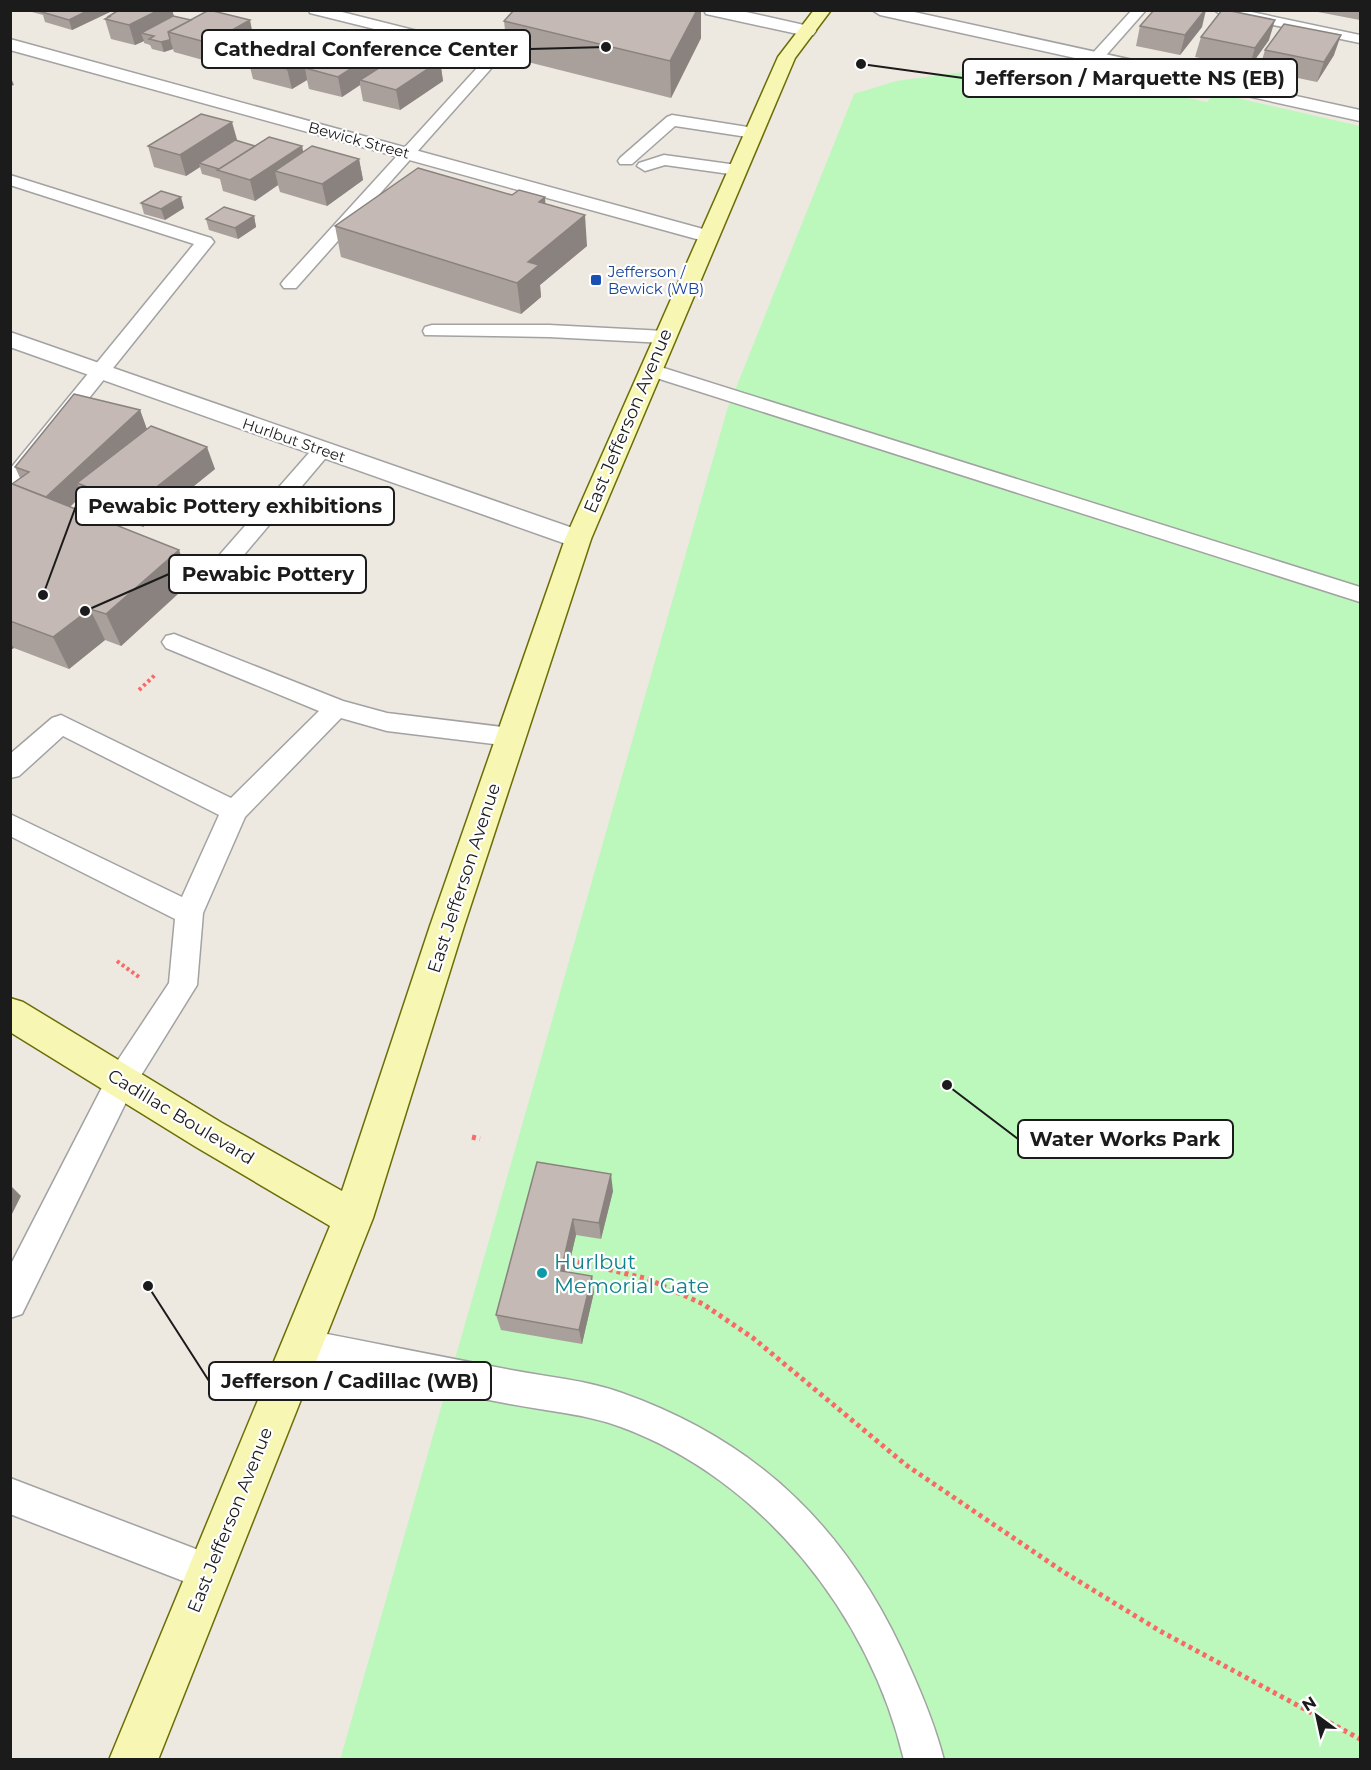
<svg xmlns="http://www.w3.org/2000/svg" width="1371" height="1770" font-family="Montserrat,sans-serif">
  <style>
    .park { fill: #bcf8bc }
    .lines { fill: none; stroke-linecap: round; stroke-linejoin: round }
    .lane-casing { stroke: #a2a2a2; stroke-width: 3 }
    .street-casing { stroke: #a2a2a2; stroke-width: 3 }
    .secondary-casing { stroke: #6b6e06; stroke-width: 3 }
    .path-far1 { stroke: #f86a66; stroke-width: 4; stroke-dasharray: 3 3; stroke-linecap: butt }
    .path { stroke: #f86a66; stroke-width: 5; stroke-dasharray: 4 4; stroke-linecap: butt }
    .lane { fill: #fff; fill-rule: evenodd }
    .street { fill: #fff; fill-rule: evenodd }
    .secondary { fill: #f8f6b3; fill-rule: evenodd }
    .wall { fill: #a99f9b }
    .shaded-wall { fill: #89827e }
    .building { fill: #c4b9b4; stroke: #89827e; stroke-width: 1.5 }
    .transit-dot { fill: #1a4fb4; stroke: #fff; stroke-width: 2 }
    .culture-dot { fill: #0f9aa8; stroke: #fff; stroke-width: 2 }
    .labels { text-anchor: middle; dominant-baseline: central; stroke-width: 4.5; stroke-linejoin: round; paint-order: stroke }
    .far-street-label { font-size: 15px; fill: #1b1b1b; stroke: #fff }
    .far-transit-label { font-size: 15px; fill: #164399; stroke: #fff; text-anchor: start }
    .street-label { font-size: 18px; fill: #1b1b1b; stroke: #fff }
    .near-culture-label { font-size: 21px; fill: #0d838f; stroke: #fff; text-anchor: start }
    .leader { fill: none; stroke: #1b1b1b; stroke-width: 2 }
    .callout-dot { fill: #1b1b1b; stroke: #fff; stroke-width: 2 }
    .callout { fill: #fff; stroke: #1b1b1b; stroke-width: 2 }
    .callout-label { font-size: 20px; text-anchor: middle; font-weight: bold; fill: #1b1b1b }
  </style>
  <rect width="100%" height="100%" fill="#ede8e0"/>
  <path class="park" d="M 971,71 L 1090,78 L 1207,102 L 1215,93 L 1360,126 L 1360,1759 L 340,1760 L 727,410 L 854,94 L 896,81 Z"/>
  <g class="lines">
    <defs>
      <g id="lane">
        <path d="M 309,10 L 334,10 L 493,50 L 529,10 L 543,10 L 296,288 L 284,288 L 281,284 L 284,280 L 487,57 L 310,13 Z"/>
        <path d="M 1132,10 L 1146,10 L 1101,61 L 1091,61 L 1089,58 L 1091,55 Z"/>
        <path d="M 1214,10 L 1242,10 L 1360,35 L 1360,43 L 1220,14 Z"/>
        <path d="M 672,115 L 754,128 L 762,133 L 754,138 L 675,126 L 632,164 L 620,164 L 618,161 L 620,158 L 667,117 Z"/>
        <path d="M 664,155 L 737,165 L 745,170 L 737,175 L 665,165 L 645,171 L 637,166 L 639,163 Z"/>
        <path d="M 10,175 L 211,238 L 214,242 L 17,488 L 10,489 L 10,469 L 194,244 L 10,185 Z"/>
        <path d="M 432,325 L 549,325 L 665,331 L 672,333 L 674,337 L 672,341 L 665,343 L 549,337 L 425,335 L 423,331 L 425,327 Z"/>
        <path d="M 651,364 L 1360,587 L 1360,602 L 644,374 L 641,370 L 644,366 Z"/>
        <path d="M 322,444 L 329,446 L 332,450 L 329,454 L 232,569 L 224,571 L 216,569 L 213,564 L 216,559 L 315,446 Z"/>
        <path d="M 174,634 L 343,701 L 387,713 L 511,728 L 520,731 L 523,737 L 520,743 L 511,746 L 387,731 L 341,718 L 245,817 L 203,913 L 197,985 L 132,1090 L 22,1314 L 10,1318 L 10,1266 L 110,1072 L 169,983 L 175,919 L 10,836 L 10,814 L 182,897 L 219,815 L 63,736 L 19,776 L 10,778 L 10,754 L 52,718 L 61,715 L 231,798 L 319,711 L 166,648 L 162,642 L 166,636 Z"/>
        <path d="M 301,1329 C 371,1342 441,1357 511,1370 C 548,1377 586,1380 622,1393 C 763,1443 852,1534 911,1670 C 924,1699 936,1729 944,1760 L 904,1760 C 870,1615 762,1479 621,1427 C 586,1414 547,1411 510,1404 C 440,1391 371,1376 301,1363 L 289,1358 L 284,1346 L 289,1334 Z"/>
        <path d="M 10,1478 L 222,1559 L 228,1572 L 222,1585 L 209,1591 L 10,1514 Z"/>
      </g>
      <g id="street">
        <path d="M 704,10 L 737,10 L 813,27 L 816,31 L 813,35 L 807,36 L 706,14 Z"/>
        <path d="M 872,10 L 905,10 L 1360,110 L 1360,121 L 880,15 Z"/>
        <path d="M 10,39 L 714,232 L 717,236 L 714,240 L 707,242 L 700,240 L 10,50 Z"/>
        <path d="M 10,332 L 587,533 L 591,539 L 587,545 L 578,548 L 569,545 L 10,347 Z"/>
      </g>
      <path id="secondary" d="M 814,10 L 831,10 L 795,58 L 591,539 L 464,926 L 373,1218 L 158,1760 L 109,1760 L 330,1226 L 196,1147 L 10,1032 L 10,998 L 23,1002 L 222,1123 L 342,1191 L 430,926 L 565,539 L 778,57 Z"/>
    </defs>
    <use href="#lane" class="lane-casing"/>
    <use href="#street" class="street-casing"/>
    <use href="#secondary" class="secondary-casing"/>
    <g class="path-far1">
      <path d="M 139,690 L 156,674"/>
      <path d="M 117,961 L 139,977"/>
    </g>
    <g class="path">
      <path d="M 472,1137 L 480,1139"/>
      <path d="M 570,1260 L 648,1279 L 703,1304 L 753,1338 L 906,1465 L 1062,1571 L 1160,1631 L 1360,1739"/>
    </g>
    <use href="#lane" class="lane"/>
    <use href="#street" class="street"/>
    <use href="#secondary" class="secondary"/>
  </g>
  <g class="wall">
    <path d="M 31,10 L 110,10 L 110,12 L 72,30 L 45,22 L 43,15 L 32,12 Z"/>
    <path d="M 119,10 L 172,10 L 174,16 L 254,40 L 214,63 L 174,52 L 173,49 L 164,52 L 152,49 L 150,45 L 144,43 L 144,41 L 135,45 L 111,39 L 105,19 L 109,17 L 109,16 Z"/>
    <path d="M 1319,10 L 1360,10 L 1360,20 L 1318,12 Z"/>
    <path d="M 504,21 L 701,38 L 671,98 L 508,57 Z"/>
    <path d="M 1140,26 L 1202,27 L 1180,55 L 1136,46 Z"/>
    <path d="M 1201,37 L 1269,40 L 1249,68 L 1195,57 Z"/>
    <path d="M 1265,50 L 1334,55 L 1317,82 L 1259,70 Z"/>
    <path d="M 328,54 L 380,67 L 440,61 L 443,81 L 400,110 L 363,101 L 360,85 L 342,97 L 309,89 L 307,80 L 292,89 L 253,79 L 248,59 Z"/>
    <path d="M 237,141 L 255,146 L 302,146 L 303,152 L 359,159 L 363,180 L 327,206 L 280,192 L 278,185 L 255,201 L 223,191 L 220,179 L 202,174 L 200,167 L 186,176 L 154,167 L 148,146 Z"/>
    <path d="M 512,195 L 545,197 L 545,204 L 587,246 L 540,285 L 541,297 L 521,314 L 341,257 L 335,226 Z"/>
    <path d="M 141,203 L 184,208 L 165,220 L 144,214 Z"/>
    <path d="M 254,216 L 256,227 L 238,239 L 209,230 L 206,219 Z"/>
    <path d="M 140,410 L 147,430 L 215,469 L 143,527 L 86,505 L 82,495 L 70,507 L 191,582 L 121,646 L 105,640 L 69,669 L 14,648 L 10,650 L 10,483 L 12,484 L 20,478 L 15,467 Z"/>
    <path d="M 537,1162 L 613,1191 L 601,1239 L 576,1235 L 567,1272 L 594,1292 L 582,1344 L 501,1330 L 496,1315 Z"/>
  </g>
  <g class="shaded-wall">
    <path d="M 89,10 L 110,10 L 110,12 L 72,30 L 69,20 Z"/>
    <path d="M 159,10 L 172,10 L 176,25 L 141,33 L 144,41 L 135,45 L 129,25 Z"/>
    <path d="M 697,10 L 701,10 L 701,38 L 671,98 L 670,61 Z"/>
    <path d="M 1205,10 L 1206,10 L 1202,27 L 1180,55 L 1185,35 Z"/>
    <path d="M 250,20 L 254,40 L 214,63 L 209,43 Z"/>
    <path d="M 1275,20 L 1269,40 L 1249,68 L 1255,48 Z"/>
    <path d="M 1341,35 L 1334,55 L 1317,82 L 1324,62 Z"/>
    <path d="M 170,39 L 173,49 L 164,52 L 161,42 Z"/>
    <path d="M 327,45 L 331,65 L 305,68 L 307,80 L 292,89 L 287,69 Z"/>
    <path d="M 377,52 L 381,72 L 360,80 L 360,85 L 342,97 L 338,77 Z"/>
    <path d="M 440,61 L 443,81 L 400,110 L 396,90 Z"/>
    <path d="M 10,76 L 14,85 L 10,86 Z"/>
    <path d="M 232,122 L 238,143 L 199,163 L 200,167 L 186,176 L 180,155 Z"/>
    <path d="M 302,146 L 306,167 L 275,171 L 278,185 L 255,201 L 250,180 Z"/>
    <path d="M 359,159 L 363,180 L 327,206 L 322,184 Z"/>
    <path d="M 181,197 L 184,208 L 165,220 L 161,209 Z"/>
    <path d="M 545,197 L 547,228 L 539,202 Z"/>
    <path d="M 585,215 L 587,246 L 540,285 L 541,297 L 521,314 L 517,283 L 528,262 Z"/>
    <path d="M 254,216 L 256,227 L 238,239 L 235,228 Z"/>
    <path d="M 140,410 L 148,432 L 77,483 L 82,495 L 50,526 L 40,503 Z"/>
    <path d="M 207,447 L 215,469 L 143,527 L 134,505 Z"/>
    <path d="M 179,550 L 191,582 L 121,646 L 106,614 Z"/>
    <path d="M 90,609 L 105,640 L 69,669 L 53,637 Z"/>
    <path d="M 10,642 L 14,648 L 10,650 Z"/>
    <path d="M 611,1174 L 613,1191 L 601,1239 L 599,1223 Z"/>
    <path d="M 10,1185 L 21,1196 L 10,1218 Z"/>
    <path d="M 573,1219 L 576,1235 L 564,1286 L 561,1271 Z"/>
    <path d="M 592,1276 L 594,1292 L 582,1344 L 579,1330 Z"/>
  </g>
  <g class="building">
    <path d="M 46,10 L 89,10 L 69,20 L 42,12 Z"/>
    <path d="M 119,10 L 159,10 L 129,25 L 105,19 L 111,16 L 109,16 Z"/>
    <path d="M 209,10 L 250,20 L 209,43 L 168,32 Z"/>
    <path d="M 514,10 L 697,10 L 670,61 L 504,21 Z"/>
    <path d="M 1154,10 L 1205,10 L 1185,35 L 1140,26 Z"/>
    <path d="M 1222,10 L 1226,10 L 1275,20 L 1255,48 L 1201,37 Z"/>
    <path d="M 173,16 L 191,20 L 168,32 L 170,39 L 169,40 L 161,42 L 149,39 L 154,36 L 141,33 Z"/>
    <path d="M 1284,24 L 1341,35 L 1324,62 L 1265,50 Z"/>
    <path d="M 288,35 L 327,45 L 287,69 L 248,59 Z"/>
    <path d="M 345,44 L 377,52 L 338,77 L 305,68 Z"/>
    <path d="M 404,52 L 440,61 L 396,90 L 360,80 Z"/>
    <path d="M 201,114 L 232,122 L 180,155 L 148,146 Z"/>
    <path d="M 269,137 L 302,146 L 250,180 L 217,170 Z"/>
    <path d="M 235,140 L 255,146 L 219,169 L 199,163 Z"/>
    <path d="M 312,146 L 359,159 L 322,184 L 275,171 Z"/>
    <path d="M 418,168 L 512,195 L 519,190 L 545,197 L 539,202 L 585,215 L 528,262 L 539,265 L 517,283 L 335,226 Z"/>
    <path d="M 161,191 L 181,197 L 161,209 L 141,203 Z"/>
    <path d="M 224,207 L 254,216 L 235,228 L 206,219 Z"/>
    <path d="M 74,394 L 140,410 L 46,497 L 12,484 L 29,472 L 15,467 Z"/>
    <path d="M 151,426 L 207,447 L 134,505 L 77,483 Z"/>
    <path d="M 10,483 L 179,550 L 106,614 L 90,609 L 53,637 L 10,621 Z"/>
    <path d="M 537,1162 L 611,1174 L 599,1223 L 573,1219 L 561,1271 L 592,1276 L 579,1330 L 496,1315 Z"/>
  </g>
  <rect class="transit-dot" x="590" y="274" width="12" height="12" rx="3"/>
  <circle class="culture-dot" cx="542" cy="1273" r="6"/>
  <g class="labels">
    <g class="far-street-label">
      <text transform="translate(359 140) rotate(15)">Bewick Street</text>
      <text transform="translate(294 440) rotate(19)">Hurlbut Street</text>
    </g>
    <g class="far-transit-label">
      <text x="608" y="271">Jefferson /<tspan x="608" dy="17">Bewick (WB)</tspan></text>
    </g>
    <g class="street-label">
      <text transform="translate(628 421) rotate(-67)">East Jefferson Avenue</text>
      <text transform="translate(464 878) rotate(-72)">East Jefferson Avenue</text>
      <text transform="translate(181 1117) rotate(31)">Cadillac Boulevard</text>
      <text transform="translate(230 1520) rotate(-68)">East Jefferson Avenue</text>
    </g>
    <g class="near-culture-label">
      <text x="554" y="1261">Hurlbut<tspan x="554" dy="24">Memorial Gate</tspan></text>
    </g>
  </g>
  <path class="leader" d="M606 47L530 49M861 64L963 78M43 595L76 506M85 611L169 574M947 1085L1018 1139M148 1286L209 1381"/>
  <g class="callout-dot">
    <circle cx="606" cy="47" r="6"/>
    <circle cx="861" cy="64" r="6"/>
    <circle cx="43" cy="595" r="6"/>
    <circle cx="85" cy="611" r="6"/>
    <circle cx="947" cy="1085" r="6"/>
    <circle cx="148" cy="1286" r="6"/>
  </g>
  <g class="callout">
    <rect x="202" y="30" width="328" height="38" rx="6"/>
    <rect x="963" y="59" width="334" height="38" rx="6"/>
    <rect x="76" y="487" width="318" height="38" rx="6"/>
    <rect x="169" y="555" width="197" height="38" rx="6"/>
    <rect x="1018" y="1120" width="215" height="38" rx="6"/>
    <rect x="209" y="1362" width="282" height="38" rx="6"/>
  </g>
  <g class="callout-label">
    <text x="366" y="56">Cathedral Conference Center</text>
    <text x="1130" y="85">Jefferson / Marquette NS (EB)</text>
    <text x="235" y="513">Pewabic Pottery exhibitions</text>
    <text x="268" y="581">Pewabic Pottery</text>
    <text x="1125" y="1146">Water Works Park</text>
    <text x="350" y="1388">Jefferson / Cadillac (WB)</text>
  </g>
  <rect width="1371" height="1770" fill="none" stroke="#1b1b1b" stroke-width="24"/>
  <g transform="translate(1317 1716) rotate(327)" stroke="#ffffff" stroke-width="4.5" paint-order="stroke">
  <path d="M0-4.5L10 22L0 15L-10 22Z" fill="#1b1b1b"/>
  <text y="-9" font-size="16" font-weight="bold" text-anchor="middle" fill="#1b1b1b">N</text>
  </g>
</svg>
